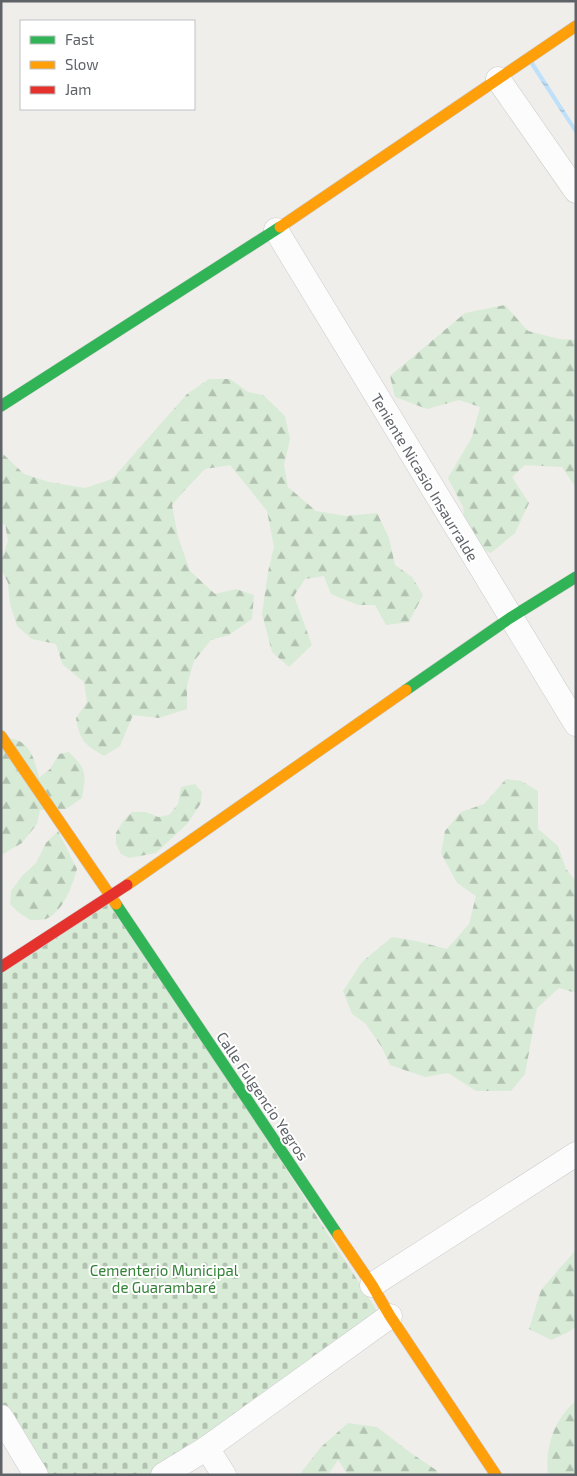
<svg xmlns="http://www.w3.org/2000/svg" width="577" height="1476" font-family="'Exo 2',sans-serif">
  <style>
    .forest { fill: url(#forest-firs) }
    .cemetery { fill: url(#cemetery-stones) }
    .water { fill: url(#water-ripples) }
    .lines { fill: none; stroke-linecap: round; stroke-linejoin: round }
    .street-casing { stroke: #cbcccc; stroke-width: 25 }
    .fast-casing { stroke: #cacacb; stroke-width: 12 }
    .slow-casing { stroke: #cacacb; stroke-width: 12 }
    .jam-casing { stroke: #cacacb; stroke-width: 12 }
    .street { stroke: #fdfcfc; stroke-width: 24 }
    .fast { stroke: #30b455; stroke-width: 11 }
    .slow { stroke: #ff9f0a; stroke-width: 11 }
    .jam { stroke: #e5322d; stroke-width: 11 }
    .labels { text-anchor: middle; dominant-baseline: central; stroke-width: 4; stroke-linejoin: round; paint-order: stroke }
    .street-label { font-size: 15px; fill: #5f6368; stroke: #fff }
    .park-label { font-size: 15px; fill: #348238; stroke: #fff }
  </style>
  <defs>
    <pattern id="forest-firs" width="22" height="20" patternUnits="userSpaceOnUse" patternTransform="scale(1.25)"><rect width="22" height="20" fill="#d8ebd6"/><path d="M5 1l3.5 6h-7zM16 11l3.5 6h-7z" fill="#b2c2b1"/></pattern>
    <pattern id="cemetery-stones" width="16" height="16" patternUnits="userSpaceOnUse" patternTransform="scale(1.25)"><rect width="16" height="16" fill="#d8ebd6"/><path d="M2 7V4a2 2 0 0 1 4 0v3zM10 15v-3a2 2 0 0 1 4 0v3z" fill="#b2c2b1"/></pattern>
    <pattern id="water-ripples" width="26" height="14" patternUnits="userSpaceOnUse" patternTransform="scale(1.25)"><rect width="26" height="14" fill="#bfe0f9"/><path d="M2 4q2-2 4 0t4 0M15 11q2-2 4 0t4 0" fill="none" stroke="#9eb9cd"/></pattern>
  </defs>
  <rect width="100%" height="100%" fill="#efeeea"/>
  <g class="forest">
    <path d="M 505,305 L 528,331 L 559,339 L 576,340 L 576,488 L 562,467 L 525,465 L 512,477 L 529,503 L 515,533 L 491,553 L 467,542 L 463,507 L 448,478 L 472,437 L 480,407 L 459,400 L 427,409 L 395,397 L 390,376 L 465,313 Z"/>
    <path d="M 209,379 L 230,379 L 248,392 L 263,395 L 285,416 L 290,439 L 284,465 L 288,487 L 316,511 L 346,516 L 377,513 L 389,538 L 395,565 L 412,577 L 423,595 L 409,622 L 386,625 L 375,605 L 358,605 L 331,594 L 324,576 L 305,579 L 294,596 L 312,645 L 289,667 L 272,652 L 262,614 L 268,572 L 274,547 L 267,511 L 230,465 L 205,469 L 184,491 L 172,505 L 178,537 L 190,571 L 215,594 L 236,589 L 254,595 L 252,619 L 229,635 L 211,640 L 194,661 L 187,685 L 187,709 L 159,718 L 133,715 L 120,746 L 104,756 C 84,744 80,741 76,718 L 87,702 L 84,682 L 63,665 L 56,644 L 32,639 L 17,626 L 10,604 L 8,583 L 1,568 L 1,561 L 8,541 L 5,524 L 1,525 L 1,452 L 24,474 L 49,482 L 85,488 L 112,479 L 187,394 Z"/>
    <path d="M 1,738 C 5,739 10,738 14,739 C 31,743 36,764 39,778 L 50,769 L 59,754 L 69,752 C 87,770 86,773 82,798 L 66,809 L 40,810 L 37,824 L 22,843 L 1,855 Z"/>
    <path d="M 506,779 L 521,781 L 538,791 L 538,829 L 558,846 L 566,869 L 576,881 L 576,993 L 559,988 L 537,1008 L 525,1074 L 511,1091 L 476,1091 L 448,1073 L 425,1077 L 390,1065 L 381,1046 L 365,1023 L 352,1014 L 343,991 L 362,962 L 392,937 L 416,941 L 447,949 L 469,924 L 476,896 L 457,883 L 441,853 L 445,831 L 461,812 L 484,804 Z"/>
    <path d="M 195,784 L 202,792 L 201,803 L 187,824 L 156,853 L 129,858 L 121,854 L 116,844 L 116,833 L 123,821 L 132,812 L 146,812 L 158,817 L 169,815 L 178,804 L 181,787 Z"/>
    <path d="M 58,831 L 77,869 C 72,886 64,911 46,919 C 42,920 35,920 30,920 L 18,912 L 10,904 L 11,891 L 22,876 L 36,863 L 46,843 Z"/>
    <path d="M 574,1252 L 576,1252 L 576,1327 L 567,1333 L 551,1340 L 529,1329 L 541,1290 Z"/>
    <path d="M 576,1401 L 576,1475 L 548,1475 C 544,1449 555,1417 576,1401 Z"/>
    <path d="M 348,1423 L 377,1427 L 408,1451 L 436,1470 L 439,1475 L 348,1475 L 338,1460 L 328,1475 L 299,1475 L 321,1447 Z"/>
  </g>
  <path class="cemetery" d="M 111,896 L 383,1320 L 163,1475 L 39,1475 L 1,1413 L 1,967 Z"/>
  <path class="water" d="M 533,61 L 576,128 L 576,135 L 529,63 Z"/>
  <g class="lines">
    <defs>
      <g id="street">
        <path d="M 498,79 L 576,191"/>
        <path d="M 276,230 L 576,724"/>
        <path d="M 372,1285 L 576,1154"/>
        <path d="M 1,1417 L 36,1475"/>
        <path d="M 207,1448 L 224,1475"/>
        <path d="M 163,1475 L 207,1448 L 390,1316"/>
      </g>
      <g id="fast">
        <path d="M 1,406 L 280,227"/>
        <path d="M 406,690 L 510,618 L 576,577"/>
        <path d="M 116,904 L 338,1235"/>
      </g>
      <g id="slow">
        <path d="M 280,227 L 576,26"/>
        <path d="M 1,736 L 116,904"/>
        <path d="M 127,885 L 406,690"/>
        <path d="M 338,1235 L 372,1285 L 390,1316 L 496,1475"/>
      </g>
      <path id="jam" d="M 1,967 L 127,885"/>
    </defs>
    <use href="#street" class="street-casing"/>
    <use href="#fast" class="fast-casing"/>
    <use href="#slow" class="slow-casing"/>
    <use href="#jam" class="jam-casing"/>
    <use href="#street" class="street"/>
    <use href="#fast" class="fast"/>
    <use href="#slow" class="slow"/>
    <use href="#jam" class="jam"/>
  </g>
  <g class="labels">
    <g class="street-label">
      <text transform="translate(425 477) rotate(59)">Teniente Nicasio Insaurralde</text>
      <text transform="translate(263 1096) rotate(56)">Calle Fulgencio Yegros</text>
    </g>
    <g class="park-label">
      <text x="164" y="1270">Cementerio Municipal<tspan x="164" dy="17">de Guarambaré</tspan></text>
    </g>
  </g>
  <rect width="577" height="1476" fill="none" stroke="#5f6368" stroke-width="5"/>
  <rect x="20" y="20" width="175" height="90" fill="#ffffff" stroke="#bfc1c3"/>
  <rect x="30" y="36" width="25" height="8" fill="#30b455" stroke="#bfc1c3"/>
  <text x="65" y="45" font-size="15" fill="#5f6368">Fast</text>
  <rect x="30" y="61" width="25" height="8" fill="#ff9f0a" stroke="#bfc1c3"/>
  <text x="65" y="70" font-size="15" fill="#5f6368">Slow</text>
  <rect x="30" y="86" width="25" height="8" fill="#e5322d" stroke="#bfc1c3"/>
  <text x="65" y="95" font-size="15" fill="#5f6368">Jam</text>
</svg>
